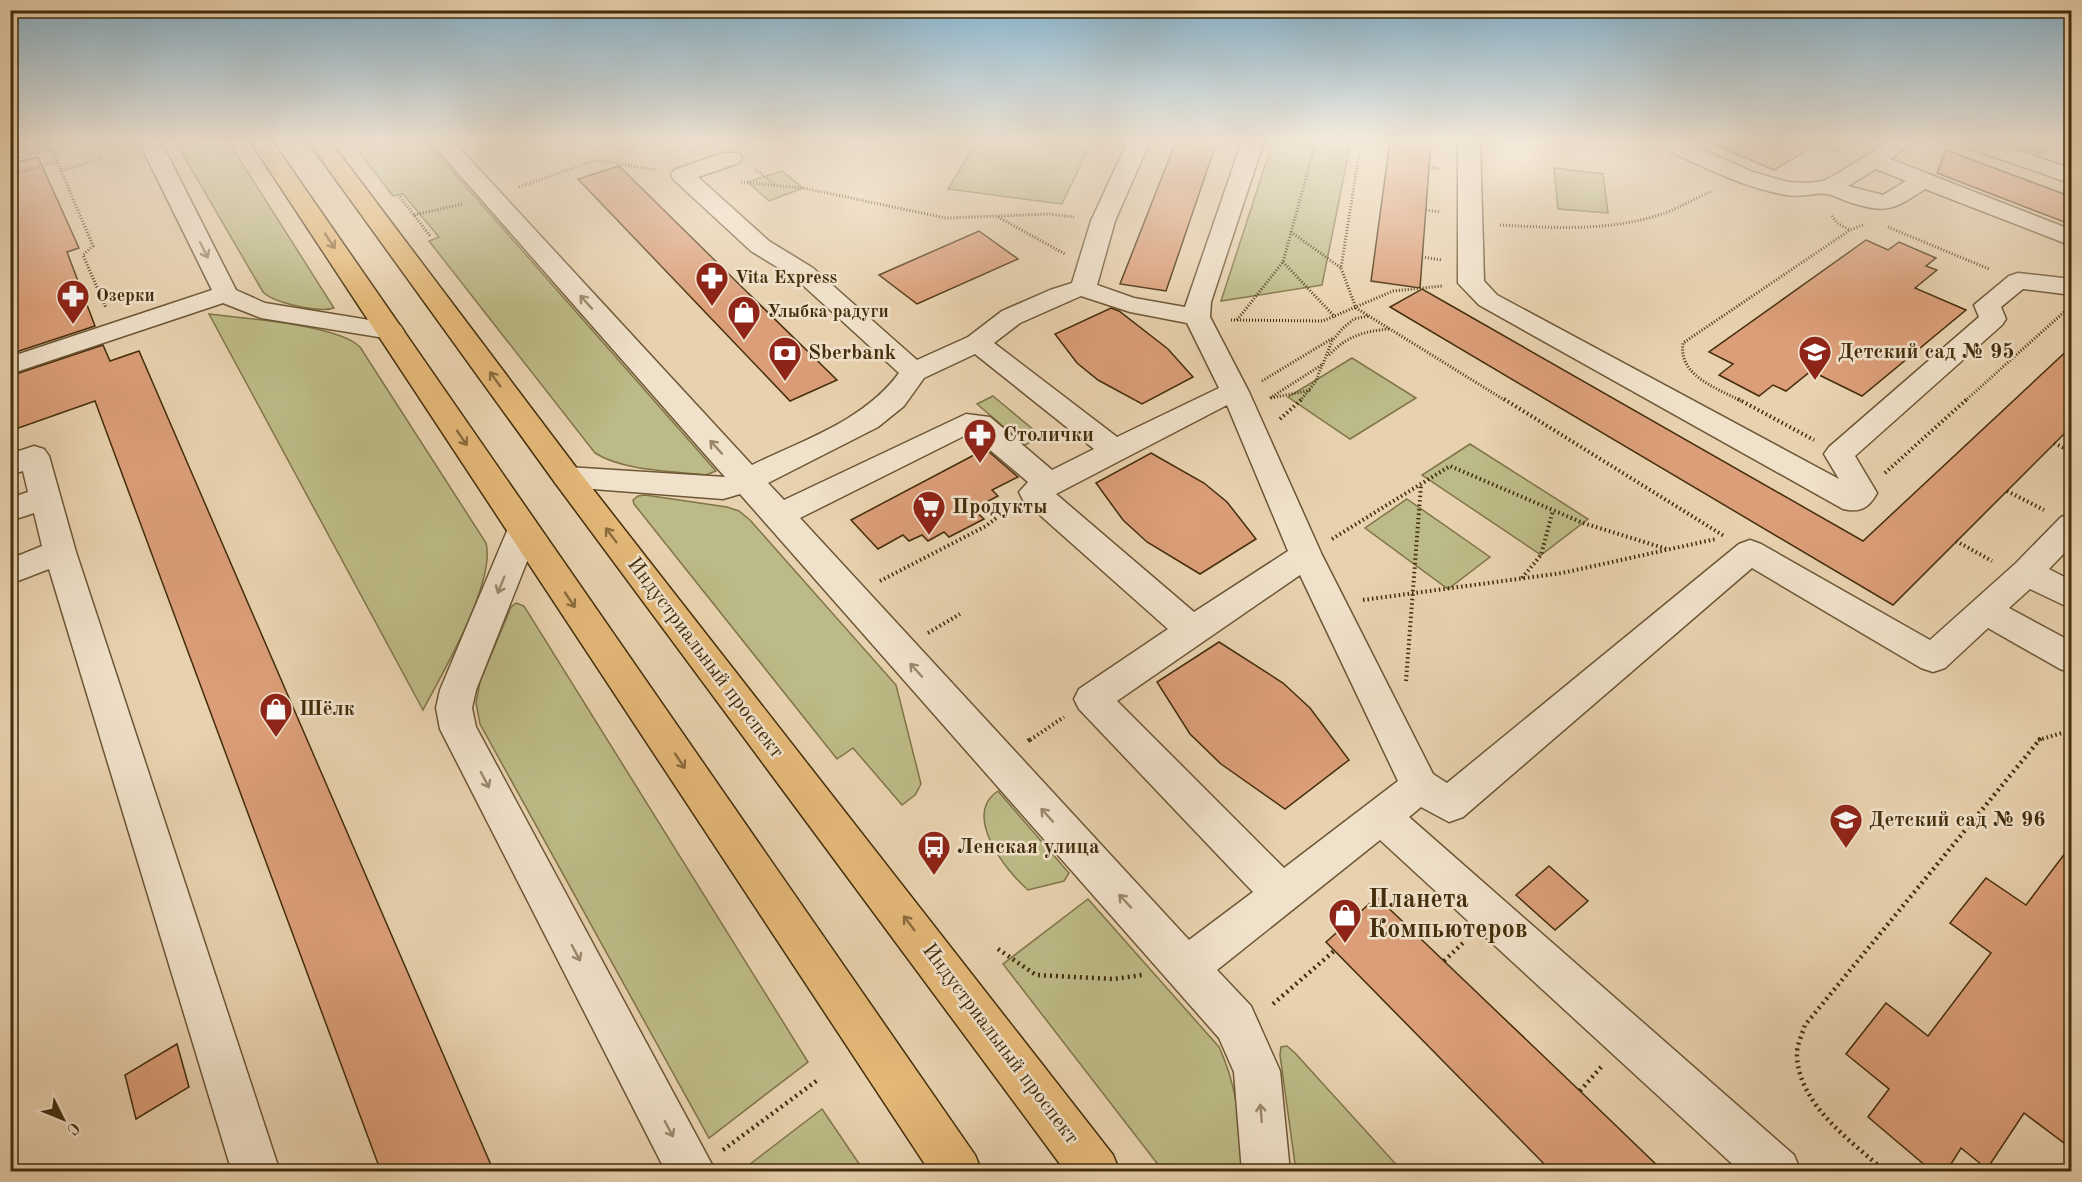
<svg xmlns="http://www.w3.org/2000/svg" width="2082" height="1182" font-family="'Old Standard TT',serif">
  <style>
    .green { fill: #bcba86; stroke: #807448; stroke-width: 1.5 }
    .building { fill: #db9e78; stroke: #432d0b; stroke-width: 1.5 }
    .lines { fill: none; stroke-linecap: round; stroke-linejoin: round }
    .minor-casing { stroke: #6c5634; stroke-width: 3 }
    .major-casing { stroke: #432d0b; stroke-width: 3 }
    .path-far2 { stroke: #432d0b; stroke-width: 3; stroke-dasharray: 1 2; stroke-linecap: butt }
    .path-far1 { stroke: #432d0b; stroke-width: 4; stroke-dasharray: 1.5 3; stroke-linecap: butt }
    .path { stroke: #432d0b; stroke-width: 4.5; stroke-dasharray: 2 4; stroke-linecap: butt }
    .minor { fill: #f0e1ca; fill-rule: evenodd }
    .major { fill: #e4b877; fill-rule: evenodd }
    .oneway { stroke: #8b6c3c }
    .oneway2 { stroke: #9a876a }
    .labels { text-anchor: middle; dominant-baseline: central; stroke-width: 5; stroke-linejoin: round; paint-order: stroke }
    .far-poi-label { font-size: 18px; font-weight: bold; fill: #432d0b; stroke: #f0e1ca; text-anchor: start }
    .poi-label { font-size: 21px; font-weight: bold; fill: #432d0b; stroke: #f0e1ca; text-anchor: start }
    .street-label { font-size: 21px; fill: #432d0b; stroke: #f0e1ca }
    .near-poi-label { font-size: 26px; font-weight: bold; fill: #432d0b; stroke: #f0e1ca; text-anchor: start }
  </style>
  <rect width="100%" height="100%" fill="#e8d1ae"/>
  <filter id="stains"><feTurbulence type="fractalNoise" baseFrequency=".00333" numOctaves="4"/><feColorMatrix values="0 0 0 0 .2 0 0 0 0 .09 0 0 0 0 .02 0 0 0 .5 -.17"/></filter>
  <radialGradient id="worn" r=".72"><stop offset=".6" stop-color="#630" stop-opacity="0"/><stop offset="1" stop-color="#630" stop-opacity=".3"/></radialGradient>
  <g class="green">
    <path d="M 11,141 L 44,141 L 46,146 L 11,156 Z"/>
    <path d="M 175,141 L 228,141 L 334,308 C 319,313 274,303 263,292 Z"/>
    <path d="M 350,141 L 426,141 L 716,471 L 706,475 C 673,471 623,471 595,453 L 429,241 L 439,237 L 403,194 L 393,196 Z"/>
    <path d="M 977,141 L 1092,141 L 1062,204 L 948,189 Z"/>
    <path d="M 1273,141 L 1351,141 L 1322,285 L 1221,301 Z"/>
    <path d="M 2003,141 L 2058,141 L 2040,154 Z"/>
    <path d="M 1554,168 L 1603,174 L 1608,213 L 1558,209 Z"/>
    <path d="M 782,171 L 803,188 L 769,201 L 748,182 Z"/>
    <path d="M 209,314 C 242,318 339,325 360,347 L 486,543 C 496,582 442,674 423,710 Z"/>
    <path d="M 1352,358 L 1416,398 L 1350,439 L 1288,397 Z"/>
    <path d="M 993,396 L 1041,436 L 1025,445 L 977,404 Z"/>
    <path d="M 1470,444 L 1588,519 L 1541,555 L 1422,475 Z"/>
    <path d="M 645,495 L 727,507 L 739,511 L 750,520 L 896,685 L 921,784 L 915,795 L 902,805 L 853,748 L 837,759 L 634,504 L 633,500 L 638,496 Z"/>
    <path d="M 1407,499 L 1490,557 L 1448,589 L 1365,528 Z"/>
    <path d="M 516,603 L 524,606 L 808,1062 L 709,1138 L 480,724 L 476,703 L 480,682 L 511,607 Z"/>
    <path d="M 998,791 L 1069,873 L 1064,881 L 1028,890 C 1005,870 962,815 998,791 Z"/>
    <path d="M 1088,899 L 1219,1047 C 1238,1088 1240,1127 1245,1171 L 1163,1171 L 1003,964 Z"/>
    <path d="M 1287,1046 L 1295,1053 L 1402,1171 L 1296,1171 L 1280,1055 L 1281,1047 Z"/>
    <path d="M 822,1109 L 864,1171 L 741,1171 Z"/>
  </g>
  <g class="building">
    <path d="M 1176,141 L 1217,141 L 1166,291 L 1120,284 Z"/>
    <path d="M 1390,141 L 1431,141 L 1420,288 L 1371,281 Z"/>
    <path d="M 1705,141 L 1823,141 L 1774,170 Z"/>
    <path d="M 1946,150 L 2072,197 L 2072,225 L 1937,173 Z"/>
    <path d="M 38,157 L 79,248 L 67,252 L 95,326 L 10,354 L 10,164 Z"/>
    <path d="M 619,166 L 745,290 L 837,380 L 790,401 L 578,179 Z"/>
    <path d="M 979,231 L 1018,259 L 917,304 L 879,275 Z"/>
    <path d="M 1866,240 L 1888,250 L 1899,242 L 1936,258 L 1926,266 L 1937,270 L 1915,288 L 1966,310 L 1862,396 L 1811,371 L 1786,391 L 1773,385 L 1759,396 L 1719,375 L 1733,364 L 1709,352 Z"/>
    <path d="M 1422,289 L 1863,541 L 2072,346 L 2072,426 L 1893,605 L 1390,307 Z"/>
    <path d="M 1111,308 L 1119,311 L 1168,349 L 1193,377 L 1142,404 L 1098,380 L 1077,363 L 1055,334 Z"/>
    <path d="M 103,345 L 110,361 L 139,351 L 494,1172 L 381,1172 L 95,401 L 10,431 L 10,376 Z"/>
    <path d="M 989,452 L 1018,477 L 992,490 L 998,496 L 973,509 L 984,519 L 949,537 L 944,532 L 928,541 L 922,535 L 909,541 L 903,535 L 878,549 L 851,520 L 974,455 L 977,458 Z"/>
    <path d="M 1151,453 L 1204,483 L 1227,502 L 1256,539 L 1200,574 L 1147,542 L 1123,520 L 1096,483 Z"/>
    <path d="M 1219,642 L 1283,683 L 1310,708 L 1349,760 L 1285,809 L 1221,764 L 1190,734 L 1157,682 Z"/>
    <path d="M 2072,844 L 2072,1149 L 2024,1113 L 1987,1169 L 1961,1148 L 1946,1172 L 1933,1172 L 1868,1117 L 1889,1089 L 1846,1054 L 1886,1003 L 1928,1036 L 1991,953 L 1950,923 L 1986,878 L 2026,905 Z"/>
    <path d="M 1549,866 L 1588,901 L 1555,930 L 1516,895 Z"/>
    <path d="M 1377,897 L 1580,1091 L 1664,1172 L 1552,1172 L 1326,942 Z"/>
    <path d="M 177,1044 L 189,1087 L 136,1119 L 125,1075 Z"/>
  </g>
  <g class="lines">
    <defs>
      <g id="minor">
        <path d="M 141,141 L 163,141 L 163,146 L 236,290 L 265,303 L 400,325 L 404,331 L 400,337 L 391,339 L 261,318 L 223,303 L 10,374 L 10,357 L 212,290 L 141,146 Z"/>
        <path d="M 430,141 L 453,141 L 752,465 C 803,440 864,421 899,373 L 795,278 L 751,251 L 674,180 L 671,175 L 674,170 L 723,153 L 739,153 L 742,158 L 739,163 L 698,177 L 769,241 L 813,268 L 917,360 L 968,337 L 1002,311 L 1050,290 L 1072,283 L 1091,221 L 1128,141 L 1150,141 L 1115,221 L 1097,285 L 1134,298 L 1185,307 L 1242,141 L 1264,141 L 1211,302 L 1210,317 L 1249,392 L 1322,555 L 1433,774 L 1447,783 L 1739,544 L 1750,540 L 1761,544 L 1930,640 L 2016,563 L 2061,517 L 2072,514 L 2072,545 L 2049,569 L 2072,581 L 2072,609 L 2030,589 L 2009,608 L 2072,642 L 2072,673 L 2060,669 L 1988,628 L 1945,668 L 1933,672 L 1921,668 L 1752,568 L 1463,817 L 1449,822 L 1421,807 L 1409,817 L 1794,1155 L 1801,1172 L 1741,1172 L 1380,840 L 1217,970 L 1251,1006 L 1280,1071 L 1290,1172 L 1242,1172 L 1234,1072 L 1219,1038 L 740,494 L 723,499 L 567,487 L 556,484 L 552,477 L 556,470 L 567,467 L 725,477 ZM 1081,296 L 1130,312 L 1187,323 L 1219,388 L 1117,437 L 994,343 L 1020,323 ZM 975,354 L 1094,449 L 1052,470 L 990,417 L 966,414 L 784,500 L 768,483 L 878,427 L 904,406 L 924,378 ZM 1227,405 L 1288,551 L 1194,612 L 1056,494 ZM 970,433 L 1028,482 L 1019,492 L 1023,500 L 1168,629 L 1079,689 L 1074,699 L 1079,709 L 1253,892 L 1189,940 L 800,518 ZM 1300,575 L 1398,781 L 1284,868 L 1117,701 Z"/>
        <path d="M 1458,141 L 1480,141 L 1484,281 L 1497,295 L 1839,479 L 1824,454 L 1829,447 L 1979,317 L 1974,305 L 2009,276 L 2018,273 L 2072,279 L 2072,295 L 2023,289 L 2001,307 L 2006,319 L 2002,325 L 1855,456 L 1877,493 C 1869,508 1860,513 1843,509 L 1479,305 L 1458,283 Z"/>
        <path d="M 1655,141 L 1683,141 L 1753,172 L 1788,182 L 1809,183 L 1823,181 L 1837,174 L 1889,141 L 1914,141 L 1890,159 L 2072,230 L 2072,246 L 1925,189 C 1893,210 1887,214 1849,202 C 1842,200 1834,195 1827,194 C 1815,192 1801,198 1786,195 C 1741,187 1700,165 1658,146 ZM 1876,169 L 1906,181 L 1883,195 L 1848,186 Z"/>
        <path d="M 1961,141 L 1991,141 L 2072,169 L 2072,184 L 1964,146 Z"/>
        <path d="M 34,446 L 44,449 L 49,456 L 76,552 L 280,1172 L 232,1172 L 49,569 L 10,584 L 10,559 L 42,546 L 34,513 L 10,521 L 10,498 L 28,492 L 23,471 L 10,475 L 10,454 Z"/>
        <path d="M 523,520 L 534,523 L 539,531 L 476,690 L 472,708 L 476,727 L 716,1172 L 666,1172 L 440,729 L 436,708 L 440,690 L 507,531 L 512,523 Z"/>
      </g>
      <g id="major">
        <path d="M 250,141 L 272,141 L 975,1155 L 982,1172 L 930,1172 Z"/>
        <path d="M 308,141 L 330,141 L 578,470 L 1113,1155 L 1120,1172 L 1066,1172 L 556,484 Z"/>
      </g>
    </defs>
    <use href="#minor" class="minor-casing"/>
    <use href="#major" class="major-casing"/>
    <g class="path-far2">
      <path d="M 1361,141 L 1341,268 L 1356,308 L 1506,401"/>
      <path d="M 1819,143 L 1841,152"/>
      <path d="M 52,149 L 93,246 L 83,255 L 106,308"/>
      <path d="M 10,160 L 81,141"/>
      <path d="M 1429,167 L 1440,169"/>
      <path d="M 755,169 L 775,185"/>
      <path d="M 61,171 L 103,158"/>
      <path d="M 10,175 L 57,162"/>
      <path d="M 741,182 L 803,188 L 946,218 L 1050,214 L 1074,217"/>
      <path d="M 519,187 L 597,160 L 656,170"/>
      <path d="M 400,197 L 431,237"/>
      <path d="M 1426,210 L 1440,212"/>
      <path d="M 414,215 L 463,204"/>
      <path d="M 1832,216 L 1837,223 L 1850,230"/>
      <path d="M 998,217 L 1065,254"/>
      <path d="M 1500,225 C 1556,228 1616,232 1670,211 C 1684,205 1698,197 1712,191"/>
      <path d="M 1888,227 L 1989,269"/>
      <path d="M 1291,232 L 1341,268"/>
      <path d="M 1422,257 L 1442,260"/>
      <path d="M 1283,262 L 1335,317"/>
      <path d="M 1231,320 L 1323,321 L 1393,291 L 1442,286"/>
      <path d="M 1237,320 L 1283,262 L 1316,141"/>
      <path d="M 1329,355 C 1347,336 1364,331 1390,329"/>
      <path d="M 1262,381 L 1333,338"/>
      <path d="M 1270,398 L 1323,364 L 1332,341 L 1343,328 L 1354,319 L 1368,316"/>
      <path d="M 1271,398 L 1311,390"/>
      <path d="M 1300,401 L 1316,381 L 1322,365"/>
      <path d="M 1741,401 C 1717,388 1678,376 1683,343 L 1850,230 L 1863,225"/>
      <path d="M 1965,401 L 2064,312"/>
    </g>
    <g class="path-far1">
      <path d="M 1504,399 L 1724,536"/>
      <path d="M 1738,399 L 1814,440"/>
      <path d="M 1280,419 L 1302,399"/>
      <path d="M 2054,443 L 2072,452"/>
      <path d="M 1885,473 L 1967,399"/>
      <path d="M 2007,491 L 2044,510"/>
      <path d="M 1332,539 L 1450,466 L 1583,523 L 1667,549"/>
      <path d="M 1956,541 L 1992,561"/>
      <path d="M 1522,578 L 1541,555 L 1553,510"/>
      <path d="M 880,581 L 986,526 L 1009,508"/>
      <path d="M 1363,600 L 1562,573 L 1716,539"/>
      <path d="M 928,633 L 960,614"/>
      <path d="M 1406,681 L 1421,485"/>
      <path d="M 1030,740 L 1064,717"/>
      <path d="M 2038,740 L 2062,733 L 2072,734"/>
    </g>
    <g class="path">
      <path d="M 1028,741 L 1032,738"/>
      <path d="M 998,949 L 1036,975 L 1114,979 L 1142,975"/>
      <path d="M 1444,961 L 1465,941"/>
      <path d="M 1273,1004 L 1334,951"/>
      <path d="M 1580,1091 L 1601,1067"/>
      <path d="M 723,1150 L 819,1079"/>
      <path d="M 1886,1172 C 1852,1142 1800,1106 1797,1057 C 1796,1046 1802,1035 1805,1025 L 2041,738"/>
    </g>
    <use href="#minor" class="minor"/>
    <use href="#major" class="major"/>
  </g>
  <defs><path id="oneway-shaft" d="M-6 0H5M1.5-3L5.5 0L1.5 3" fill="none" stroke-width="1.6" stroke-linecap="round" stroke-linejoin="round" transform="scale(1.5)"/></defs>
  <g class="oneway">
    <use href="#oneway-shaft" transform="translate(330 241) rotate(56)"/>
    <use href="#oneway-shaft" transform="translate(495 379) rotate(-126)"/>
    <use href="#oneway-shaft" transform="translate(462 438) rotate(56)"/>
    <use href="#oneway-shaft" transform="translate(611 535) rotate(-127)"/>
    <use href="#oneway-shaft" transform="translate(570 600) rotate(56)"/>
    <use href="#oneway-shaft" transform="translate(680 761) rotate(56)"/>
    <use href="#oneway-shaft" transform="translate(909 923) rotate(-127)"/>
  </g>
  <g class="oneway2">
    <use href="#oneway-shaft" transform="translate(204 250) rotate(63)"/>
    <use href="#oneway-shaft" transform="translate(586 302) rotate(-132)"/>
    <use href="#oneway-shaft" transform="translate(716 447) rotate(-132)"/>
    <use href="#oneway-shaft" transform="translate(501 585) rotate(112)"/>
    <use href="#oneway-shaft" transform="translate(916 670) rotate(-132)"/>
    <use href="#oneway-shaft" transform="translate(485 780) rotate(62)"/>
    <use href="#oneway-shaft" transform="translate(1047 815) rotate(-132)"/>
    <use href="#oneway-shaft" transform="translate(1125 901) rotate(-133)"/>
    <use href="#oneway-shaft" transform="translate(576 953) rotate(62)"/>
    <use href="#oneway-shaft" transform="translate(1261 1113) rotate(-95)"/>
    <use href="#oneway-shaft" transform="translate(669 1129) rotate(62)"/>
  </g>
  <linearGradient id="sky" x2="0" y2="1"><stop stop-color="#87b5d0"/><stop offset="0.46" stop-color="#f5eadb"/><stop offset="1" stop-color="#f5eadb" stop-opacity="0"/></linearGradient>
  <rect width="2082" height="306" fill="url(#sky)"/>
  <defs>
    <symbol id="pharmacy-pin" viewBox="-11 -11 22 30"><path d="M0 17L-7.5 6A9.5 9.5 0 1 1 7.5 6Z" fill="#8f2418" stroke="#f0e1ca"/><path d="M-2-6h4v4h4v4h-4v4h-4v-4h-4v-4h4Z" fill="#fff"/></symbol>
    <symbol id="shop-pin" viewBox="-11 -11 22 30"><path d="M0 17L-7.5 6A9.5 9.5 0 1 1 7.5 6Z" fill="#8f2418" stroke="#f0e1ca"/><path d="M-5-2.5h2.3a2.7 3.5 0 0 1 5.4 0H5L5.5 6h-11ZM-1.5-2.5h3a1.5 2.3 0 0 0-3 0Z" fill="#fff"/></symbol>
    <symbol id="school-pin" viewBox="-11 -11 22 30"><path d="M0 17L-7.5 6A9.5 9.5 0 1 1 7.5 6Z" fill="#8f2418" stroke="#f0e1ca"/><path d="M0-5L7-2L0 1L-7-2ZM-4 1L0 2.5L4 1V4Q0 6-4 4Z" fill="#fff"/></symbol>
    <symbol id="bank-pin" viewBox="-11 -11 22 30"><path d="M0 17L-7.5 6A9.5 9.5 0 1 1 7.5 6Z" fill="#8f2418" stroke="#f0e1ca"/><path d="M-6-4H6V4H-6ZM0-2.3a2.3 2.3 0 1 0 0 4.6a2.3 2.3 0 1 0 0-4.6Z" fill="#fff"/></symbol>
    <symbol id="supermarket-pin" viewBox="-11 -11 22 30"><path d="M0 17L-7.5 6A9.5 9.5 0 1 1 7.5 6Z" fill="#8f2418" stroke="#f0e1ca"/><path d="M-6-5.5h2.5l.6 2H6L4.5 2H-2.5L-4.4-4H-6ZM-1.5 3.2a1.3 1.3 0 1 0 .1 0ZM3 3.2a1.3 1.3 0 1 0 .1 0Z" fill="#fff"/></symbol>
    <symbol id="bus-pin" viewBox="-11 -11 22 30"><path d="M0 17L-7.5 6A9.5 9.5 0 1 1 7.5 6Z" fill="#8f2418" stroke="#f0e1ca"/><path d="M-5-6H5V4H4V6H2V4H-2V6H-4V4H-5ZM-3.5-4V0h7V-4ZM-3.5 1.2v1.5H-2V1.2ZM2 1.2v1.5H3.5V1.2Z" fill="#fff"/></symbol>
  </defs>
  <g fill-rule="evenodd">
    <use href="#pharmacy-pin" x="693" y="259" width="38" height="52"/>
    <use href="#pharmacy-pin" x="54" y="277" width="38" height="52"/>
    <use href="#shop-pin" x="725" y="293" width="38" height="52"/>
    <use href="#school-pin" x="1796" y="333" width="38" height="52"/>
    <use href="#bank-pin" x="766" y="334" width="38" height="52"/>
    <use href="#pharmacy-pin" x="961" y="416" width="38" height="52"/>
    <use href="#supermarket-pin" x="910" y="488" width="38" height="52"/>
    <use href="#shop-pin" x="257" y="690" width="38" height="52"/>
    <use href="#school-pin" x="1827" y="801" width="38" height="52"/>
    <use href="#bus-pin" x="915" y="828" width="38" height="52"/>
    <use href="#shop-pin" x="1326" y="896" width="38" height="52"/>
  </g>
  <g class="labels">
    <g class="far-poi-label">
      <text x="735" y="278">Vita Express</text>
      <text x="96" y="296">Озерки</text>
      <text x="767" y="312">Улыбка радуги</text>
    </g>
    <g class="poi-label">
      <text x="1838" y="352">Детский сад № 95</text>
      <text x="808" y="353">Sberbank</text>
      <text x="1003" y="435">Столички</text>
      <text x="952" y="507">Продукты</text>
      <text x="299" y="709">Шёлк</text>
      <text x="1869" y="820">Детский сад № 96</text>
      <text x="957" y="847">Ленская улица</text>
    </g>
    <g class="street-label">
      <text transform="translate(705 658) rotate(53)">Индустриальный проспект</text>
      <text transform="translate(1000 1044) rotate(53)">Индустриальный проспект</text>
    </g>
    <g class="near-poi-label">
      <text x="1368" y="900">Планета<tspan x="1368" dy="30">Компьютеров</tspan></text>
    </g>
  </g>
  <rect width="2082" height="1182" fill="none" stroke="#e8d1ae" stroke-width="36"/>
  <rect x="12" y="12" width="2058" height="1158" fill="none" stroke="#432d0b" stroke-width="3"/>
  <rect x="18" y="18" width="2046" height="1146" fill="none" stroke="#432d0b" stroke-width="1.5"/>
  <g transform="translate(63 1119) rotate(133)" stroke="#f0e1ca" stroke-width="4.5" paint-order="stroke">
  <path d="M0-4.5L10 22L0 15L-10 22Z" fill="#432d0b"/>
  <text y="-9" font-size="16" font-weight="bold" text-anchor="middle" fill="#432d0b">С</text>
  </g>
  <rect width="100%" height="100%" filter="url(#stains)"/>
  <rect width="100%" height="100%" fill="url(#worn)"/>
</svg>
